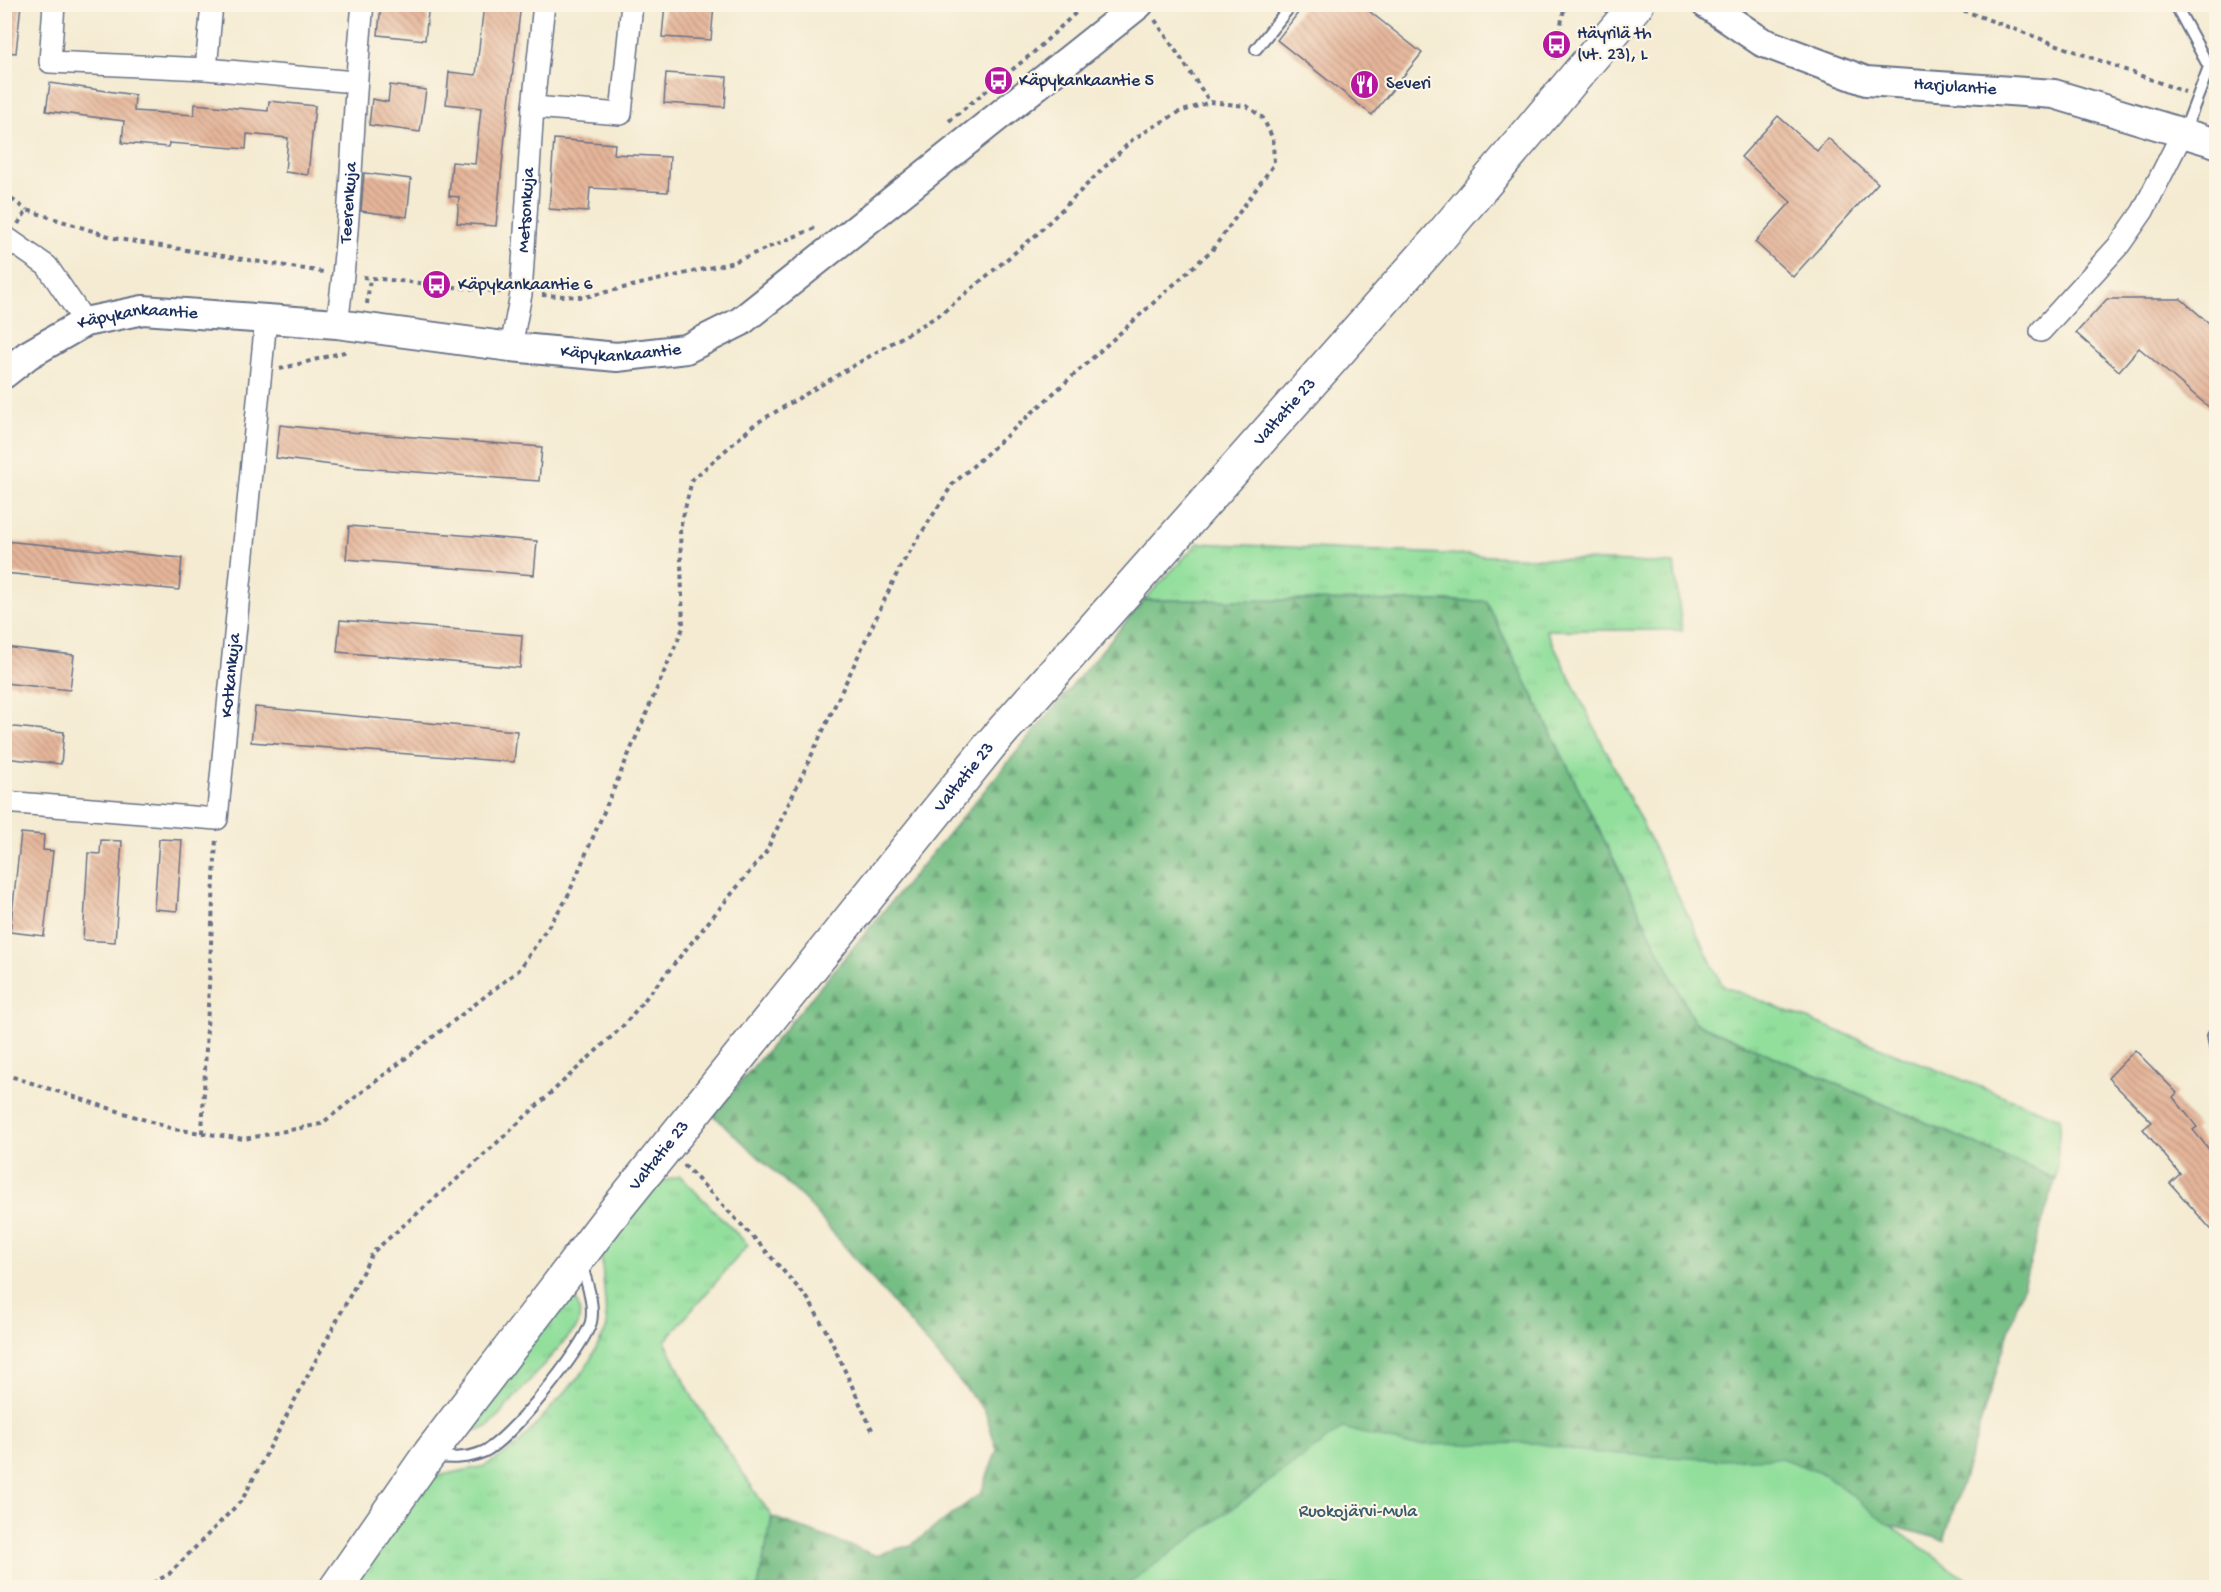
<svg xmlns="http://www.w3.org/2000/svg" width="2221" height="1592" font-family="'Gochi Hand',sans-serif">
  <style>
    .grass { fill: url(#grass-tufts); stroke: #56877d; stroke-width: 1.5 }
    .forest { fill: url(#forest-firs); stroke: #487671; stroke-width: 1.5 }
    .park { fill: #92df9c; stroke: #56877d; stroke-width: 1.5 }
    .building { fill: url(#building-back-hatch) }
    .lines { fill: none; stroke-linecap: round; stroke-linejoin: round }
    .lane-casing { stroke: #677187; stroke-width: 14 }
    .street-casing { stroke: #677187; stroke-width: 24 }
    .secondary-casing { stroke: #677187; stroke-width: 32 }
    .highway-casing { stroke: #677187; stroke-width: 36 }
    .path { stroke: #677187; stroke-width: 4; stroke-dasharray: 4.5 4.5; stroke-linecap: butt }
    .lane { stroke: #fff; stroke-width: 10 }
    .street { stroke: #fff; stroke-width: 21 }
    .secondary { stroke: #fff; stroke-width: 28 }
    .highway { stroke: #fff; stroke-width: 33 }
    .labels { text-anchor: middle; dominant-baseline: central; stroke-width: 4.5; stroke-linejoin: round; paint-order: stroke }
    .poi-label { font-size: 18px; fill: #1b2f5e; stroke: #fcf5e5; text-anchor: start }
    .street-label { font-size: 18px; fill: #1b2f5e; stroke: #fcf5e5 }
    .park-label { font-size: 18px; fill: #395b6e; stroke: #fcf5e5 }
  </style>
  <defs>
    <pattern id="grass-tufts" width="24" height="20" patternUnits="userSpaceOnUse" patternTransform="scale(1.5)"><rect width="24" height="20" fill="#92df9c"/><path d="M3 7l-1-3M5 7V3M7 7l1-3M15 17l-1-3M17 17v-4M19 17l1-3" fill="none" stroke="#7dc089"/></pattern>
    <pattern id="forest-firs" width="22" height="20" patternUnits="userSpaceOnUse" patternTransform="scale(1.5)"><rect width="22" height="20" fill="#75be84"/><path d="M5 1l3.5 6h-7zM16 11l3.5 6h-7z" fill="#5f9b6f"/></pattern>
    <pattern id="building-back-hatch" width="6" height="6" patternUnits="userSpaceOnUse" patternTransform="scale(1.5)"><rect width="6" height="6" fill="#e6b69a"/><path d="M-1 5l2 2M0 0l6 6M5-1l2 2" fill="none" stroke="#ba9481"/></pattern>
  </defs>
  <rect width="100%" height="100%" fill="#fcf5e5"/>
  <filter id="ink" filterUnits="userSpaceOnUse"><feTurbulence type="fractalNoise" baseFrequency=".0167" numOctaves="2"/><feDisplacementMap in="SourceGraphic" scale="12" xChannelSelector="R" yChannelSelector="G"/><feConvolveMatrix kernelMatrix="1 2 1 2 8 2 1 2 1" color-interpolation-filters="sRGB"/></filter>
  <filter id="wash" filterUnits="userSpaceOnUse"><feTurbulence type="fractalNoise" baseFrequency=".008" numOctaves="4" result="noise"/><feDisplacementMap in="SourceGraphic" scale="24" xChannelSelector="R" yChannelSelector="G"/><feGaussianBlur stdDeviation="1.35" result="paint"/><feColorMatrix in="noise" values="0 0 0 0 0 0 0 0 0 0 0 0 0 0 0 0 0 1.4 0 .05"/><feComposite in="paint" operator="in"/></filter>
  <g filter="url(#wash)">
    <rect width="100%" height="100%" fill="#f4ebd2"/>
    <g class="grass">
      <path d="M 1198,543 L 1674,564 L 1682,630 L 1546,630 L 1723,986 L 2060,1118 L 2056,1179 L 1694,1022 L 1486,601 L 1144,600 Z"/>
      <path d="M 680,1176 L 748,1245 L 665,1341 L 694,1400 L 772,1517 L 758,1587 L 352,1588 L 428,1478 L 485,1466 L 516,1447 L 584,1371 L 607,1328 L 601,1251 L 658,1183 Z"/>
      <path d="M 571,1290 C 578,1305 583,1310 577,1327 L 490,1425 L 481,1430 L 461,1430 Z"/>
    </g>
    <path class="forest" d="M 1144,600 L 1486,601 L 1694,1022 L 2056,1179 L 1944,1540 L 1784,1496 L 1426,1587 L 758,1588 L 772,1517 L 875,1555 L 911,1545 L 981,1493 L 997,1450 L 985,1411 L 805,1200 L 713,1115 Z"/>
    <path class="park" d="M 1343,1428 L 1408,1445 L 1535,1443 L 1587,1452 L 1722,1460 L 1781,1458 L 1826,1475 L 1884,1521 L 1969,1581 L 1982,1587 L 1124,1587 Z"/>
    <g id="blocks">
      <g class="building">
        <path d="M 4,4 L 21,4 L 16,53 L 4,52 Z"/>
        <path d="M 381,4 L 429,4 L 425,40 L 378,35 Z"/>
        <path d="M 484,4 L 521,4 L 505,136 L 496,226 L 457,223 L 459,197 L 449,196 L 452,162 L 475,164 L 481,108 L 446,104 L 449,72 L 476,75 Z"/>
        <path d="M 665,4 L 714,4 L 711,40 L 662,37 Z"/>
        <path d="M 1305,4 L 1360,4 L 1422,53 L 1372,115 L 1277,40 Z"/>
        <path d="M 666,73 L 727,77 L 725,107 L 664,103 Z"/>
        <path d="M 50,83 L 135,95 L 134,111 L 194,115 L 195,104 L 268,111 L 269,101 L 315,106 L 308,175 L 285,172 L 288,138 L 247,134 L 246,149 L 169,143 L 168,147 L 122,143 L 124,121 L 46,111 Z"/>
        <path d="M 390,85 L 426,90 L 420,132 L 369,125 L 372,99 L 388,102 Z"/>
        <path d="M 1778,116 L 1817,151 L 1828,138 L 1878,183 L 1793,277 L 1755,242 L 1791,202 L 1741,157 Z"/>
        <path d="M 554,139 L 615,144 L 614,154 L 670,157 L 668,192 L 590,188 L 588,212 L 549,209 Z"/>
        <path d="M 364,173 L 411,179 L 407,217 L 361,211 Z"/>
        <path d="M 2107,299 L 2181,299 L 2217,330 L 2217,414 L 2139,348 L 2119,371 L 2076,333 Z"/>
        <path d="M 280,425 L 336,431 L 542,447 L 539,481 L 349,467 L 276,458 Z"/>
        <path d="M 349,526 L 537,541 L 534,575 L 346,559 Z"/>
        <path d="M 4,541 L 182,558 L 179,590 L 4,573 Z"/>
        <path d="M 340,620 L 522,635 L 520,668 L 337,652 Z"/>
        <path d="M 4,647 L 74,655 L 70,690 L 4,683 Z"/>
        <path d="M 255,707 L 517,731 L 514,762 L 251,742 Z"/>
        <path d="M 4,726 L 64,732 L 61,764 L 4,758 Z"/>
        <path d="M 21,833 L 44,835 L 43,850 L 53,851 L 44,936 L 10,932 Z"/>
        <path d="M 159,839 L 182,840 L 177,911 L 154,909 Z"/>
        <path d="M 101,840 L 122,841 L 115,942 L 83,940 L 88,853 L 100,854 Z"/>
        <path d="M 2135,1050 L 2177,1093 L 2173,1097 L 2197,1127 L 2193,1130 L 2217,1159 L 2217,1236 L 2170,1183 L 2180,1174 L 2143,1129 L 2152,1122 L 2108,1078 Z"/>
      </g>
    </g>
  </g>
  <g filter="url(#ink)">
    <use href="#blocks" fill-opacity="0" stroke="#677187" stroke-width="1.5"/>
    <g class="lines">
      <defs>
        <g id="lane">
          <path d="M 2175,4 L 2209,67 L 2184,132"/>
          <path d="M 1256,49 L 1292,4"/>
          <path d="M 2213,1036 L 2216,1051"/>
          <path d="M 433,1457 C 451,1458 467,1459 483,1452 C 509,1441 583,1349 591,1322 C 595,1303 586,1281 581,1263"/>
        </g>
        <g id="street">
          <path d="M 54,4 L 50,62 L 206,69 L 355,82"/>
          <path d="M 206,69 L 212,4"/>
          <path d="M 533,107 L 621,114 L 632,4"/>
          <path d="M 4,236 L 47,266 L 85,322"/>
          <path id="s1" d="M 337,324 C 352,219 352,111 363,4"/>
          <path d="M 2041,331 L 2120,244 L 2143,211 L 2183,132"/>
          <path id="s2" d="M 511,347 L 521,294 L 533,107 L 544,4"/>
          <path id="s3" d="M 4,802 L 217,819 L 266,319"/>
        </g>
        <g id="secondary">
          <path id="s4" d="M 1706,4 L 1762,42 L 1866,81 L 2054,94 L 2216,143"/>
          <path id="s5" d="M 4,374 L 28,355 L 85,322 L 143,310 L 337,324 L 511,347 L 617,357 L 686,349 L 740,322 L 1139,4"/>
        </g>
        <g id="highway">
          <path id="s6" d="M 336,1588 L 427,1457 L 606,1222 L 992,743 L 1440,237 L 1637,4"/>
        </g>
      </defs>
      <use href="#lane" class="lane-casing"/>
      <use href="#street" class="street-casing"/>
      <use href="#secondary" class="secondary-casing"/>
      <use href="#highway" class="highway-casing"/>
      <g class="path">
        <path d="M 1946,4 L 2185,92"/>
        <path d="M 1155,20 L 1210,102"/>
        <path d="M 1554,59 L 1565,4"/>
        <path d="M 949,121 L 1034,52 L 1085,4"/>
        <path d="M 4,194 L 27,210"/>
        <path d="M 18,224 L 27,210 L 118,239 L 323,272"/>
        <path d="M 363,277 L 501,292"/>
        <path d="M 542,295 L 585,297 L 734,262 L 817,227"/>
        <path d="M 367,304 L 370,278"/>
        <path d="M 280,369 L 348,351"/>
        <path d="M 4,1074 L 173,1129 L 244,1139 L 321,1124 L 519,970 L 566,900 L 683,628 L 680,529 L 692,480 L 755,424 L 941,314 L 1036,235 L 1133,139 L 1177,113 L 1210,102 L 1247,106 L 1263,118 L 1273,139 L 1274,164 L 1213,249 L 952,485 L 900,567 L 766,852 L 623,1026 L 473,1165 L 373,1252 L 242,1500 L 169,1574 L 144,1588"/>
        <path d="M 202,1133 L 216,838"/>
        <path d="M 684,1165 L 757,1241 L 808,1299 L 829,1336 L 873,1432"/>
      </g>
      <use href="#lane" class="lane"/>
      <use href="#street" class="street"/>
      <use href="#secondary" class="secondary"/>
      <use href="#highway" class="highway"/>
    </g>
  </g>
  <defs>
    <symbol id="bus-disc" viewBox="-11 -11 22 22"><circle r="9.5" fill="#b5179e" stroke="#fcf5e5"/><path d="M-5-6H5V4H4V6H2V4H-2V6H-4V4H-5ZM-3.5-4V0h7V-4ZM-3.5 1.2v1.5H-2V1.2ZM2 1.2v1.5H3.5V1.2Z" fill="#fff"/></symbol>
    <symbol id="restaurant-disc" viewBox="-11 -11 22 22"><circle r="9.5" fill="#b5179e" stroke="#fcf5e5"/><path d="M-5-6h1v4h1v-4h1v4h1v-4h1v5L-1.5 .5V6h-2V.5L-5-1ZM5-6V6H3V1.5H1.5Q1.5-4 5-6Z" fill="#fff"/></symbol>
  </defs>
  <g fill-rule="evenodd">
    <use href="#bus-disc" x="1540" y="28" width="33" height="33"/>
    <use href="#bus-disc" x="982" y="64" width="33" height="33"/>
    <use href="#restaurant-disc" x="1348" y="68" width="33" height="33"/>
    <use href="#bus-disc" x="420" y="268" width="33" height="33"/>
  </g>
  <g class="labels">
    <g class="poi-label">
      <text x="1577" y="34">Häyrilä th<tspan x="1577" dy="21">(vt. 23), L</tspan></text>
      <text x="1019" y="81">Käpykankaantie 5</text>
      <text x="1386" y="84">Severi</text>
      <text x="458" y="285">Käpykankaantie 6</text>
    </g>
    <g class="street-label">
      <text stroke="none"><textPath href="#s4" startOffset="268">Harjulantie</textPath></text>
      <text stroke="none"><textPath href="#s1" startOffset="122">Teerenkuja</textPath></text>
      <text stroke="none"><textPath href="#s2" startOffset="138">Metsonkuja</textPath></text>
      <text stroke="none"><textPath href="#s5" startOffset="150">Käpykankaantie</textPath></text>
      <text stroke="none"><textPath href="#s5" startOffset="636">Käpykankaantie</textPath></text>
      <text stroke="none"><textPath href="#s6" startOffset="1512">Valtatie 23</textPath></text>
      <text stroke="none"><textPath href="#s3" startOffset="358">Kotkankuja</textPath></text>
      <text stroke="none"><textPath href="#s6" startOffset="1026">Valtatie 23</textPath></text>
      <text stroke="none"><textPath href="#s6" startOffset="540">Valtatie 23</textPath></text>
    </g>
    <g class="park-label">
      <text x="1358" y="1512">Ruokojärvi-Mula</text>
    </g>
  </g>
  <rect width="2221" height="1592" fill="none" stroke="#fcf5e5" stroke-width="24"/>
</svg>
